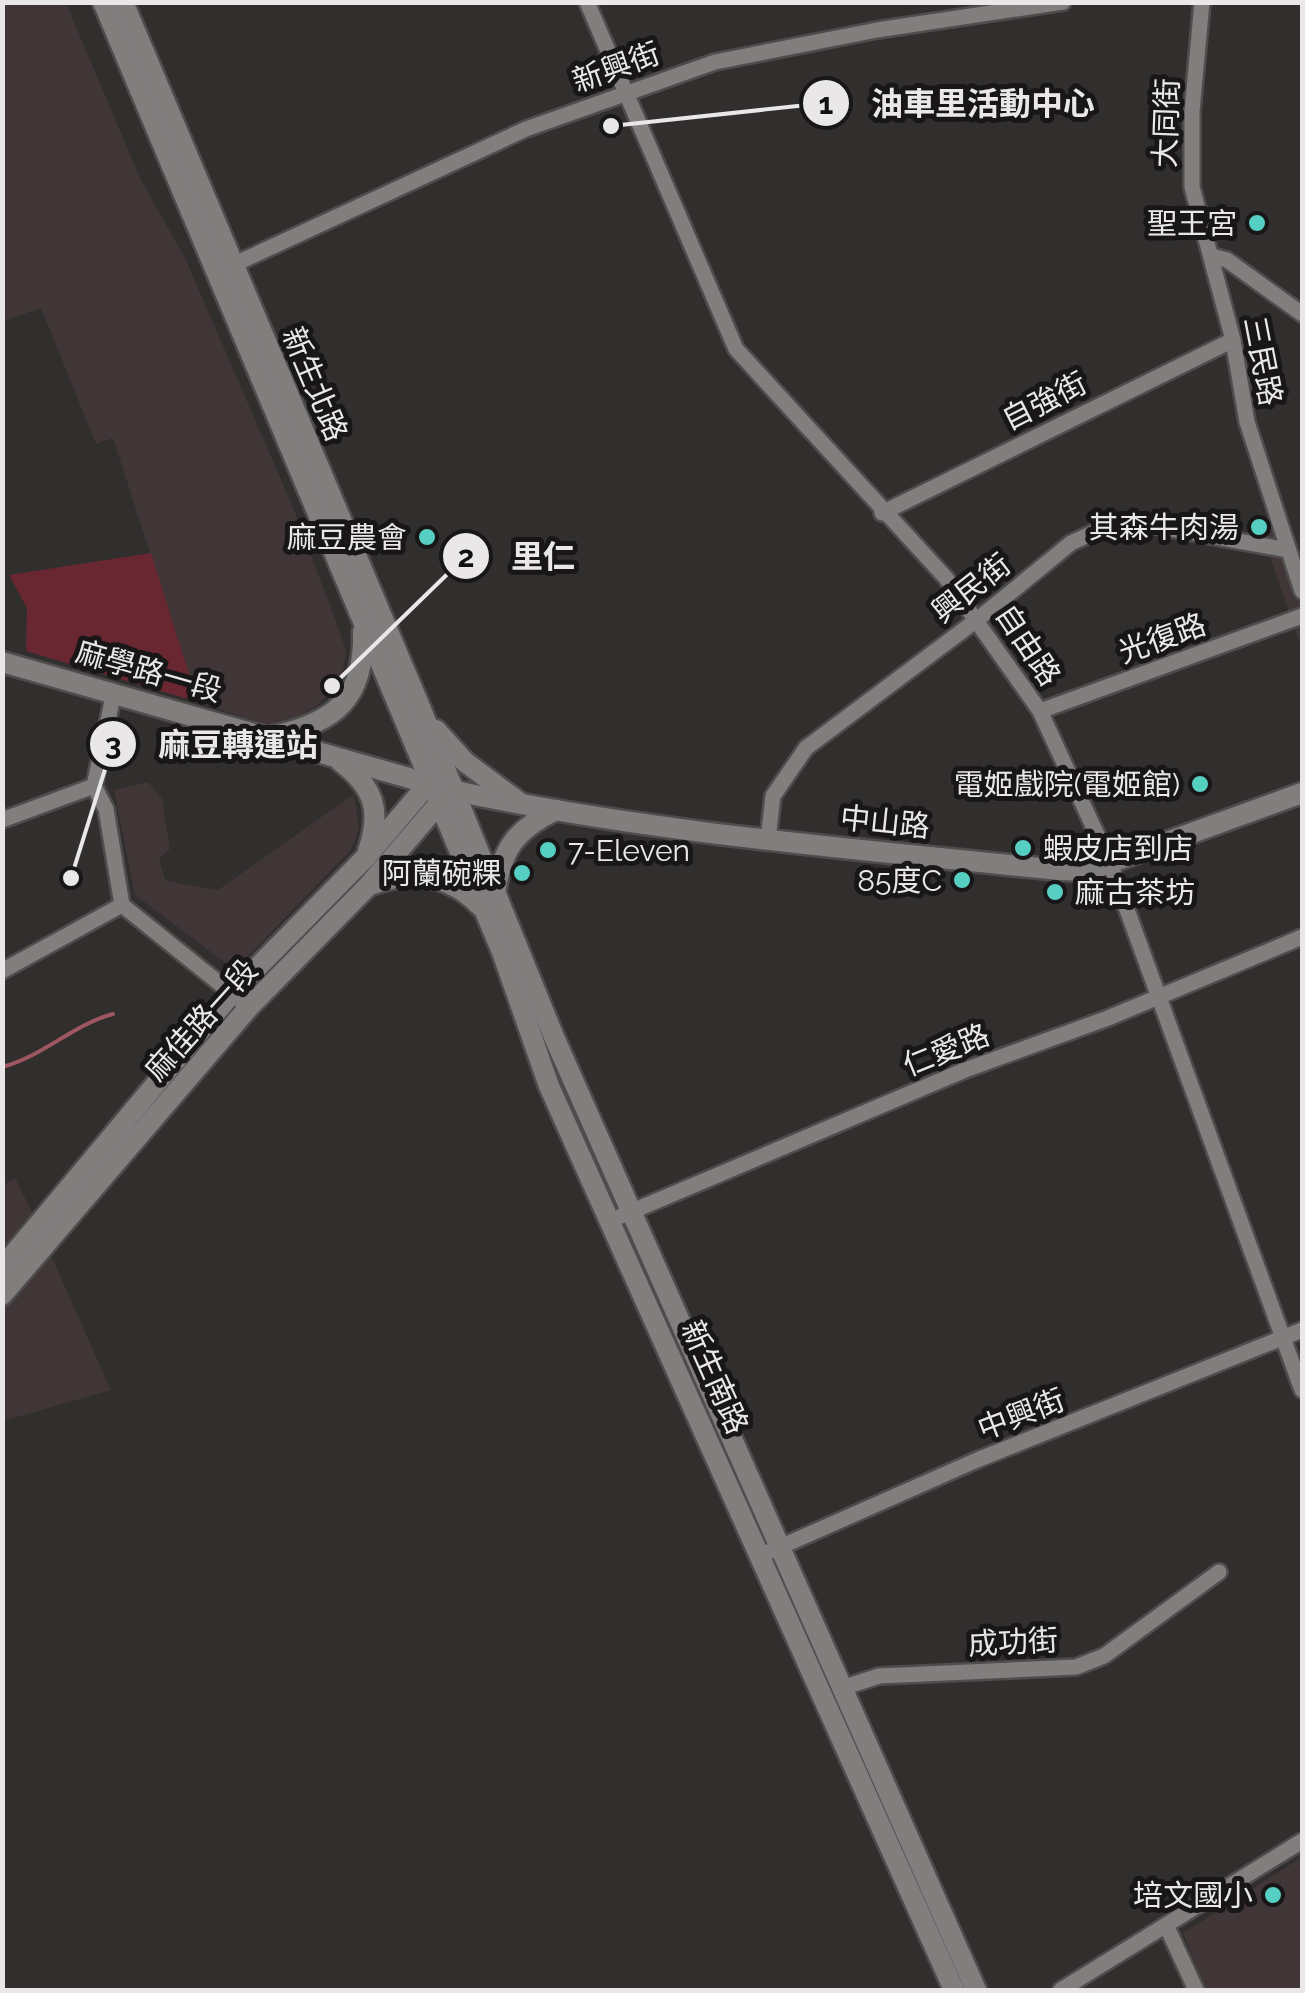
<svg xmlns="http://www.w3.org/2000/svg" width="1305" height="1993" font-family="Raleway,'Noto Sans TC',sans-serif">
  <style>
    .built { fill: #403637 }
    .green { fill: #692732 }
    .lines { fill: none; stroke-linecap: round; stroke-linejoin: round }
    .stream { stroke: #9e5660; stroke-width: 4 }
    .street-casing { stroke: #4f4c4c; stroke-width: 20 }
    .secondary-casing { stroke: #4f4c4c; stroke-width: 25 }
    .street { stroke: #817e7e; stroke-width: 15 }
    .secondary { stroke: #817e7e; stroke-width: 20 }
    .poi-dot { fill: #57cec2; stroke: #181617; stroke-width: 4 }
    .labels { text-anchor: middle; dominant-baseline: central; stroke-width: 10; stroke-linejoin: round; paint-order: stroke }
    .street-label { font-size: 30px; fill: #e9e7e7; stroke: #181617 }
    .poi-label { font-size: 30px; fill: #e9e7e7; stroke: #181617; text-anchor: end }
    .leader { fill: none; stroke: #e9e7e7; stroke-width: 4 }
    .callout-dot { fill: #e9e7e7; stroke: #181617; stroke-width: 4 }
    .mark-label { font-size: 30px; text-anchor: middle; font-weight: bold; fill: #111 }
    .callout-label { font-size: 32px; text-anchor: middle; font-weight: bold; fill: #e9e7e7; stroke: #181617; stroke-width: 10; stroke-linejoin: round; paint-order: stroke }
  </style>
  <rect width="100%" height="100%" fill="#312e2e"/>
  <g class="built">
    <path d="M 3,3 L 66,3 L 139,176 L 186,260 L 294,510 L 340,632 L 346,651 L 340,685 L 314,708 L 275,729 L 198,702 L 113,438 L 96,444 L 41,308 L 3,321 Z"/>
    <path d="M 1285,512 L 1302,562 L 1302,649 L 1258,522 Z"/>
    <path d="M 148,782 L 162,799 L 170,849 L 159,859 L 165,880 L 182,884 L 218,890 L 354,794 L 359,828 L 351,850 L 235,970 L 135,895 L 114,790 Z"/>
    <path d="M 15,1178 L 36,1220 L 3,1258 L 3,1185 Z"/>
    <path d="M 49,1251 L 111,1390 L 3,1421 L 3,1309 Z"/>
    <path d="M 1302,1857 L 1302,1990 L 1206,1990 L 1183,1933 Z"/>
  </g>
  <path class="green" d="M 151,553 L 198,702 L 26,651 L 27,608 L 9,575 Z"/>
  <g class="lines">
    <path class="stream" d="M 2,1067 C 44,1056 72,1025 113,1014"/>
    <defs>
      <g id="street">
        <path d="M 587,2 L 736,349 L 946,578 L 1040,711 L 1110,863 L 1302,1390"/>
        <path d="M 1202,2 L 1192,111 L 1192,187 L 1233,340 L 1247,422 L 1302,591"/>
        <path d="M 1212,256 L 1227,260 L 1302,314"/>
        <path d="M 224,269 L 526,129 L 715,62 L 877,30 L 1063,2"/>
        <path d="M 882,513 L 1233,340"/>
        <path d="M 114,692 L 94,786 L 106,809 L 122,905 L 240,1000"/>
        <path d="M 1040,711 L 1302,616"/>
        <path d="M 2,820 L 94,786"/>
        <path d="M 768,839 L 773,796 L 806,748 L 978,619 L 1071,543 L 1101,529 L 1144,524 L 1288,550"/>
        <path d="M 2,971 L 122,905"/>
        <path d="M 621,1216 L 965,1070 L 1108,1018 L 1302,937"/>
        <path d="M 762,1555 L 977,1460 L 1302,1330"/>
        <path d="M 842,1688 L 879,1676 L 1076,1667 L 1104,1656 L 1219,1572"/>
        <path d="M 1166,1925 L 1196,1990"/>
        <path d="M 1061,1990 L 1302,1841"/>
      </g>
      <g id="secondary">
        <path d="M 103,2 L 502,952 L 549,1086 L 954,1990"/>
        <path d="M 123,2 L 420,707 L 554,1037 L 976,1990"/>
        <path d="M 2,662 L 451,790 C 651,833 856,849 1059,870 L 1087,871 L 1302,793"/>
        <path d="M 436,730 L 465,762 L 519,802"/>
        <path d="M 273,736 C 335,723 365,698 363,632"/>
        <path d="M 340,761 C 374,787 382,810 368,851"/>
        <path d="M 370,885 C 411,870 449,873 480,906"/>
        <path d="M 495,893 C 502,849 515,830 556,810"/>
        <path d="M 2,1268 L 232,993 L 366,857 L 429,783"/>
        <path d="M 2,1295 L 249,1007 L 368,886 L 443,799"/>
      </g>
    </defs>
    <use href="#street" class="street-casing"/>
    <use href="#secondary" class="secondary-casing"/>
    <use href="#street" class="street"/>
    <use href="#secondary" class="secondary"/>
  </g>
  <g class="poi-dot">
    <circle cx="1257" cy="223" r="10"/>
    <circle cx="1259" cy="527" r="10"/>
    <circle cx="427" cy="537" r="10"/>
    <circle cx="1200" cy="784" r="10"/>
    <circle cx="1023" cy="848" r="10"/>
    <circle cx="548" cy="850" r="10"/>
    <circle cx="522" cy="873" r="10"/>
    <circle cx="962" cy="880" r="10"/>
    <circle cx="1055" cy="892" r="10"/>
    <circle cx="1273" cy="1895" r="10"/>
  </g>
  <g class="labels">
    <g class="street-label">
      <text transform="translate(616 67) rotate(-20)">新興街</text>
      <text transform="translate(1166 123) rotate(-88)">大同街</text>
      <text transform="translate(1263 361) rotate(79)">三民路</text>
      <text transform="translate(315 384) rotate(67)">新生北路</text>
      <text transform="translate(1044 401) rotate(-27)">自強街</text>
      <text transform="translate(971 588) rotate(-38)">興民街</text>
      <text transform="translate(1162 638) rotate(-20)">光復路</text>
      <text transform="translate(1028 645) rotate(56)">自由路</text>
      <text transform="translate(149 671) rotate(16)">麻學路一段</text>
      <text transform="translate(885 822) rotate(6)">中山路</text>
      <text transform="translate(201 1020) rotate(-48)">麻佳路一段</text>
      <text transform="translate(946 1050) rotate(-22)">仁愛路</text>
      <text transform="translate(715 1377) rotate(66)">新生南路</text>
      <text transform="translate(1021 1414) rotate(-21)">中興街</text>
      <text transform="translate(1013 1642) rotate(-3)">成功街</text>
    </g>
    <g class="poi-label">
      <text x="1237" y="223">聖王宮</text>
      <text x="1239" y="527">其森牛肉湯</text>
      <text x="407" y="537">麻豆農會</text>
      <text x="1180" y="784">電姬戲院(電姬館)</text>
      <text x="1043" y="848" text-anchor="start">蝦皮店到店</text>
      <text x="568" y="850" text-anchor="start">7-Eleven</text>
      <text x="502" y="873">阿蘭碗粿</text>
      <text x="942" y="880">85度C</text>
      <text x="1075" y="892" text-anchor="start">麻古茶坊</text>
      <text x="1253" y="1895">培文國小</text>
    </g>
  </g>
  <path class="leader" d="M611 126L826 103M332 686L466 556M71 878L113 744"/>
  <g class="callout-dot">
    <circle cx="611" cy="126" r="10"/>
    <circle cx="332" cy="686" r="10"/>
    <circle cx="71" cy="878" r="10"/>
    <circle cx="826" cy="103" r="25"/>
    <circle cx="466" cy="556" r="25"/>
    <circle cx="113" cy="744" r="25"/>
  </g>
  <g class="mark-label">
    <text x="826" y="114">1</text>
    <text x="466" y="567">2</text>
    <text x="113" y="755">3</text>
  </g>
  <g class="callout-label">
    <text x="983" y="115">油車里活動中心</text>
    <text x="543" y="568">里仁</text>
    <text x="238" y="756">麻豆轉運站</text>
  </g>
  <rect width="1305" height="1993" fill="none" stroke="#e9e7e7" stroke-width="10"/>
</svg>
